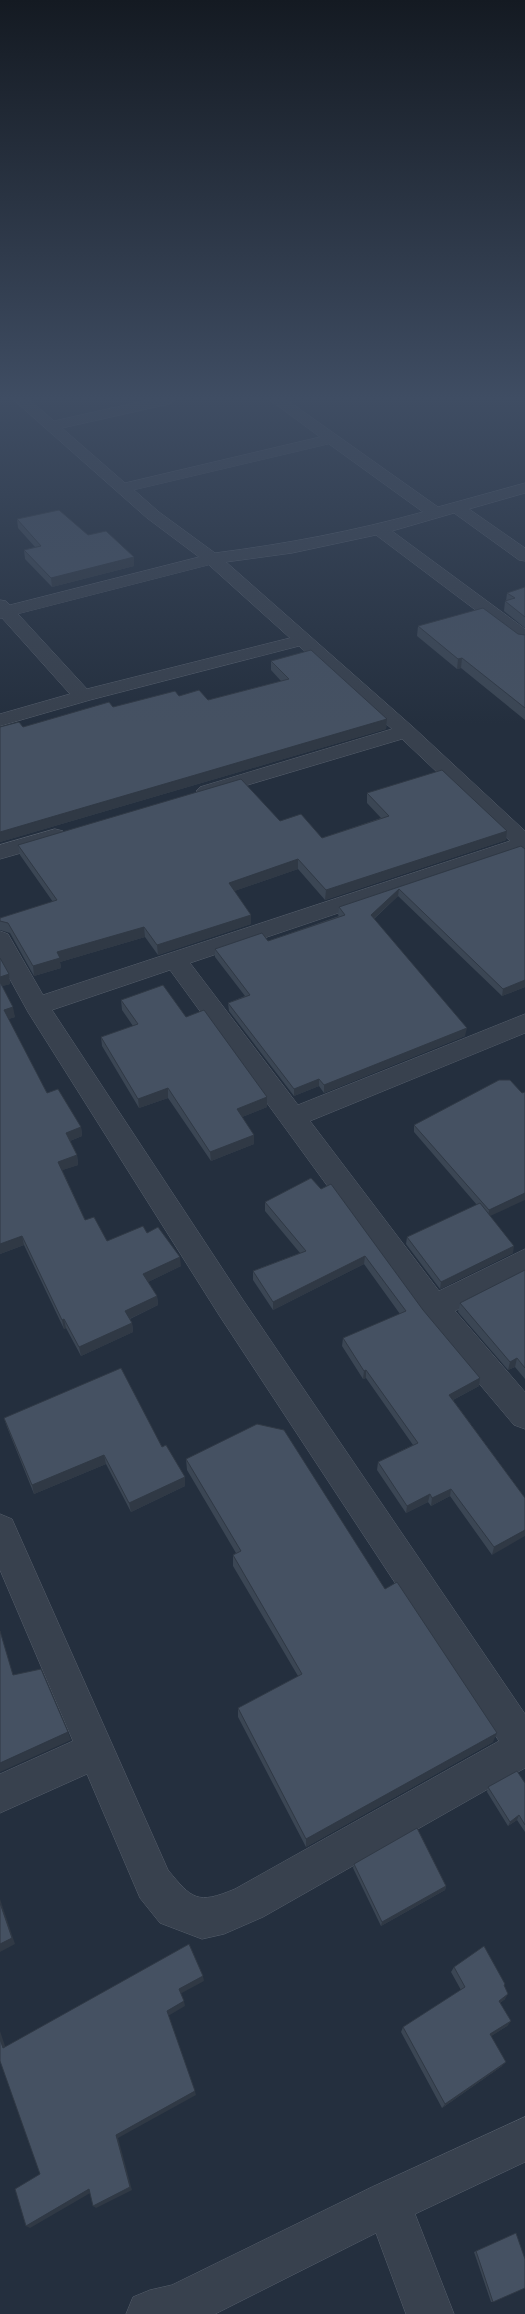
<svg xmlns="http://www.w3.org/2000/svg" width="525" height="2314" font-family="'Work Sans',sans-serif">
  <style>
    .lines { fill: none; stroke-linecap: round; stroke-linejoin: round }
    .minor-casing { stroke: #565f6c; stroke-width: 1 }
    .minor { fill: #38414e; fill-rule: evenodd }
    .wall { fill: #3b4654 }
    .shaded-wall { fill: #303945 }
    .building { fill: #455162; stroke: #303945 }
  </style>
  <rect width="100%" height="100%" fill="#242f3e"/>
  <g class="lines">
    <defs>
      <g id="minor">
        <path d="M 14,400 L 30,400 L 54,421 L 148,400 L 176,400 L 169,404 L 62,428 L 125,483 L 320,437 L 270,400 L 287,400 L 438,507 L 525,483 L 525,493 L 469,509 L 525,548 L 525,561 L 519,560 L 454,513 L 392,531 L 525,629 L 525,644 L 518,642 L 376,535 L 292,553 L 226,562 L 413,727 L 525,831 L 525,850 L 190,963 L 298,1105 L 525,1014 L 525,1033 L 310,1121 L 439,1291 L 525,1249 L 525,1275 L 455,1311 L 525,1392 L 525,1429 L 514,1425 L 423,1317 L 170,970 L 52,1010 L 241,1297 L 525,1714 L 525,1768 L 263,1917 L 224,1934 L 202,1939 L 160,1923 L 140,1898 L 87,1774 L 0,1813 L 0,1774 L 73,1741 L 0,1570 L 0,1514 L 12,1519 L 168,1870 C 192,1899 197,1905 235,1889 L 499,1741 L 219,1315 L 28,1012 L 0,961 L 0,931 L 8,934 L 43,995 L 510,841 L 402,739 L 214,795 L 207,797 L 200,795 L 196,791 L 200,787 L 392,729 L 299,646 L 90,700 L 0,726 L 0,714 L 70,694 L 2,618 L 0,618 L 0,600 L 6,601 L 10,605 L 199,557 L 147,518 ZM 329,444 L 423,512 C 354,531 286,544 215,553 L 159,512 L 134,490 ZM 209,565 L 290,638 L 87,689 L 18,614 Z"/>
        <path d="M 55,829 L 63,831 L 66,836 L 63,841 L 0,859 L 0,845 Z"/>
        <path d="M 525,2117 L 525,2162 L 415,2214 L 454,2314 L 406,2314 L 376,2233 L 215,2314 L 126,2314 L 133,2297 L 150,2290 L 172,2285 L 372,2187 Z"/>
      </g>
    </defs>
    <use href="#minor" class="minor-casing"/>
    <use href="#minor" class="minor"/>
  </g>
  <g class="wall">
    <path d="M 17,519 L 88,535 L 134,557 L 134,566 L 52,587 L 25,559 L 24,550 L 35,547 L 18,528 Z"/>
    <path d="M 525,587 L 525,628 L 504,611 L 505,601 L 506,601 L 507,593 Z"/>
    <path d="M 418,626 L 518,634 L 525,635 L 525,720 L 461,668 L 457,669 L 417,636 Z"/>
    <path d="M 271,661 L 387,719 L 386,729 L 0,842 L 0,727 L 23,727 L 113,707 L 179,696 L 208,700 L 281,681 L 271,670 Z"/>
    <path d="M 367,793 L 507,831 L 506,840 L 325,900 L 298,869 L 234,891 L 251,915 L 251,924 L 158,955 L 145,937 L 60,962 L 61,968 L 34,976 L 10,933 L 0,930 L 0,918 L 53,902 L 20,855 L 18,845 L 280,821 L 322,838 L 381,818 L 367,803 Z"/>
    <path d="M 521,846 L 525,987 L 502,996 L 398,896 L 374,919 L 465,1036 L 324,1093 L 319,1086 L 294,1096 L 229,1011 L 228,1003 L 245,996 L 215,957 L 215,949 L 268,941 L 339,916 L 338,915 L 339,907 Z"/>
    <path d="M 0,958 L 9,974 L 10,984 L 2,986 L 15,1017 L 8,1019 L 47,1093 L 81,1127 L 82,1136 L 70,1141 L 77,1155 L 78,1165 L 62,1170 L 85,1220 L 107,1241 L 147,1233 L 181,1266 L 148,1282 L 157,1296 L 158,1305 L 130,1319 L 132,1323 L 133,1332 L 81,1356 L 66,1328 L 64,1329 L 24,1245 L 0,1254 Z"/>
    <path d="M 121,1000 L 186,1017 L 267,1107 L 242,1117 L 254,1144 L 211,1161 L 168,1098 L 139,1108 L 102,1046 L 101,1037 L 133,1026 L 122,1010 Z"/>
    <path d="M 522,1093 L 490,1216 L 513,1253 L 440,1289 L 406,1244 L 407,1237 L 477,1205 L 414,1132 L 414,1125 Z"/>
    <path d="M 311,1178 L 479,1386 L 453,1400 L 525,1498 L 492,1555 L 450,1496 L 431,1506 L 428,1502 L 406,1513 L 377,1470 L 378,1462 L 413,1445 L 366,1378 L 363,1379 L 342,1346 L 343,1338 L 400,1314 L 364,1264 L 273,1310 L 253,1280 L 253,1271 L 300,1253 L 265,1211 L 265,1202 Z"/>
    <path d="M 525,1270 L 525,1379 L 515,1367 L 508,1370 L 458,1312 L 460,1303 Z"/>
    <path d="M 4,1418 L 162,1447 L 185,1486 L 131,1512 L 106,1464 L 34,1494 L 7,1427 Z"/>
    <path d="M 186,1459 L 385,1589 L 493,1742 L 306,1847 L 238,1717 L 238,1708 L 298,1676 L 233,1566 L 233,1555 L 236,1553 L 187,1470 Z"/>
    <path d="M 525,1783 L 525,1832 L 517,1820 L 508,1826 L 487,1792 L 488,1787 Z"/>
    <path d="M 354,1864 L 446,1886 L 445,1890 L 381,1926 L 353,1868 Z"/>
    <path d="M 454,1967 L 504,1986 L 505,1999 L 500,2003 L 511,2021 L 507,2026 L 491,2036 L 502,2066 L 442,2108 L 401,2032 L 403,2027 L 461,1990 L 451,1972 Z"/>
    <path d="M 516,2233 L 493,2302 L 491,2302 L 474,2252 Z"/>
  </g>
  <g class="shaded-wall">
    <path d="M 134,557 L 134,566 L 52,587 L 51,578 Z"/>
    <path d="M 462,658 L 461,668 L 457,669 L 458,659 Z"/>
    <path d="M 387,719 L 386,729 L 0,842 L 0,832 Z"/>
    <path d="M 507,831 L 506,840 L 325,900 L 326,890 Z"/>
    <path d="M 298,859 L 298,869 L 229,893 L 229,883 Z"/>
    <path d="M 399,889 L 398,896 L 370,922 L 371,915 Z"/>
    <path d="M 251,915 L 251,924 L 158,955 L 157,945 Z"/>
    <path d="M 144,927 L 145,937 L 60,962 L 61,968 L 34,976 L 33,966 L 57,952 Z"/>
    <path d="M 9,974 L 10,984 L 0,987 L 0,977 Z"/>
    <path d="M 525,980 L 525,987 L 502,996 L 503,989 Z"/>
    <path d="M 13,1007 L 15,1017 L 6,1020 L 4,1010 Z"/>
    <path d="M 467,1028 L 465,1036 L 324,1093 L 324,1085 Z"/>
    <path d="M 319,1079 L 319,1086 L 294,1096 L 294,1089 Z"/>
    <path d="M 168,1088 L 168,1098 L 139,1108 L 138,1099 Z"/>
    <path d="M 267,1097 L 267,1107 L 237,1119 L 237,1109 Z"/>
    <path d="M 81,1127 L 82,1136 L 67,1142 L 66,1133 Z"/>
    <path d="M 254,1135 L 254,1144 L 211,1161 L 210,1152 Z"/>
    <path d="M 77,1155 L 78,1165 L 60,1171 L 58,1162 Z"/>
    <path d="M 525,1193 L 525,1200 L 488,1217 L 489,1210 Z"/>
    <path d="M 22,1236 L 24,1245 L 0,1254 L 0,1244 Z"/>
    <path d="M 514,1246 L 513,1253 L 440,1289 L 441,1282 Z"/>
    <path d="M 365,1256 L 364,1264 L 273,1310 L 273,1302 Z"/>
    <path d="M 180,1257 L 181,1266 L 144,1284 L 143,1274 Z"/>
    <path d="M 157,1296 L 158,1305 L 127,1320 L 125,1311 Z"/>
    <path d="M 64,1319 L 66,1328 L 64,1329 L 62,1320 Z"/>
    <path d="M 132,1323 L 133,1332 L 81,1356 L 79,1347 Z"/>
    <path d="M 517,1358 L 515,1367 L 508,1370 L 510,1362 Z"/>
    <path d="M 366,1370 L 366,1378 L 363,1379 L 364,1371 Z"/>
    <path d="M 480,1378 L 479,1386 L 447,1403 L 449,1395 Z"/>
    <path d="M 104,1455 L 106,1464 L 34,1494 L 32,1485 Z"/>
    <path d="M 185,1477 L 185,1486 L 131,1512 L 129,1503 Z"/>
    <path d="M 451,1489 L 450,1496 L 431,1506 L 432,1498 Z"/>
    <path d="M 430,1494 L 428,1502 L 406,1513 L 407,1506 Z"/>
    <path d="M 525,1530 L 525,1536 L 492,1555 L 494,1547 Z"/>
    <path d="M 68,1732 L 71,1740 L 0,1772 L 0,1763 Z"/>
    <path d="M 497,1733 L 493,1742 L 306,1847 L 306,1839 Z"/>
    <path d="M 519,1815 L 517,1820 L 508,1826 L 510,1822 Z"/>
    <path d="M 446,1886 L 445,1890 L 381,1926 L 382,1922 Z"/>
    <path d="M 0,1899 L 15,1944 L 0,1952 Z"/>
    <path d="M 203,1976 L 204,1981 L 180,1994 L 179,1989 Z"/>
    <path d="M 508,1994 L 505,1999 L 496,2006 L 499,2001 Z"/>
    <path d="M 184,2001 L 185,2006 L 168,2016 L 167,2011 Z"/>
    <path d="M 511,2021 L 507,2026 L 487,2039 L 490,2034 Z"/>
    <path d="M 0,2031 L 7,2052 L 3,2048 L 0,2039 Z"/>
    <path d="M 506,2062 L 502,2066 L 442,2108 L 445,2104 Z"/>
    <path d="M 195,2091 L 196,2095 L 118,2138 L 132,2190 L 96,2208 L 93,2206 L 116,2135 Z"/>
    <path d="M 89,2189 L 92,2192 L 30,2228 L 26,2226 Z"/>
  </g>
  <g class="building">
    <path d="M 59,510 L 88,535 L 106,531 L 134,557 L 51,578 L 24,550 L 41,546 L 17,519 Z"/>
    <path d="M 525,587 L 525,617 L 505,601 L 515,598 L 507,593 Z"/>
    <path d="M 483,608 L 518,634 L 525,635 L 525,708 L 462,658 L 458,659 L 418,626 Z"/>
    <path d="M 311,650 L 387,719 L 0,832 L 0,727 L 19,722 L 23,727 L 109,702 L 113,707 L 175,691 L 179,696 L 199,690 L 208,700 L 289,679 L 271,661 Z"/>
    <path d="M 442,770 L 507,831 L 326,890 L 298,859 L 229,883 L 251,915 L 157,945 L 144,927 L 57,952 L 60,958 L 33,966 L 8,923 L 0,921 L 0,918 L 57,900 L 18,845 L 241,779 L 280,821 L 301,814 L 322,838 L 389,816 L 367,793 Z"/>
    <path d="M 521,846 L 525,849 L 525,980 L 503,989 L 399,889 L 371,915 L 467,1028 L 324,1085 L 319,1079 L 294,1089 L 228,1003 L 250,995 L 215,949 L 262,933 L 268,941 L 345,915 L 339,907 Z"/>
    <path d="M 0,958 L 9,974 L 0,977 Z"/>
    <path d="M 0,982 L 13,1007 L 4,1010 L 47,1093 L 58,1089 L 81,1127 L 66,1133 L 77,1155 L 58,1162 L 85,1220 L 94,1217 L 107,1241 L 143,1226 L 147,1233 L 158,1227 L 180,1257 L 143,1274 L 157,1296 L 125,1311 L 132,1323 L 79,1347 L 64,1319 L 62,1320 L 22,1236 L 0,1244 Z"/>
    <path d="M 163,985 L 186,1017 L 204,1010 L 267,1097 L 237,1109 L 254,1135 L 210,1152 L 168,1088 L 138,1099 L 101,1037 L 138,1024 L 121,1000 Z"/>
    <path d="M 499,1080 L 510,1080 L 522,1093 L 525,1092 L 525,1193 L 489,1210 L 414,1125 Z"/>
    <path d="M 311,1178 L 321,1189 L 331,1184 L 423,1310 L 480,1378 L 449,1395 L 525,1498 L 525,1530 L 494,1547 L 451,1489 L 432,1498 L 430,1494 L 407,1506 L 378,1462 L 418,1443 L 366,1370 L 364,1371 L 343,1338 L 406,1311 L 365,1256 L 273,1302 L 253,1271 L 306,1251 L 265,1202 Z"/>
    <path d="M 480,1203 L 514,1246 L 441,1282 L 407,1237 Z"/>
    <path d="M 525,1270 L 525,1368 L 517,1358 L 510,1362 L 460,1303 Z"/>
    <path d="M 121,1368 L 162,1447 L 166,1445 L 185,1477 L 129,1503 L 104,1455 L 32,1485 L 4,1418 Z"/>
    <path d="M 257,1424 L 284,1430 L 385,1589 L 397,1582 L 497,1733 L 306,1839 L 238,1708 L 302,1674 L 233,1555 L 241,1551 L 186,1459 Z"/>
    <path d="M 0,1631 L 13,1675 L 41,1669 L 68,1732 L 0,1763 Z"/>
    <path d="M 517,1771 L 525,1783 L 525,1825 L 519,1815 L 510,1822 L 488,1787 Z"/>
    <path d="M 417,1828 L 446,1886 L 382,1922 L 354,1864 Z"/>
    <path d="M 0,1903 L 12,1938 L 0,1944 Z"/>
    <path d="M 189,1944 L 203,1976 L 179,1989 L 184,2001 L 167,2011 L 195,2091 L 116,2135 L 130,2187 L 93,2206 L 89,2189 L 26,2226 L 15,2189 L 40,2174 L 0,2061 L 0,2039 L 3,2048 Z"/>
    <path d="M 484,1946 L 505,1984 L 504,1985 L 508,1994 L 499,2001 L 511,2021 L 490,2034 L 506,2062 L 445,2104 L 403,2027 L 465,1987 L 454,1967 Z"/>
    <path d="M 516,2233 L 525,2259 L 525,2288 L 493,2302 L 476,2251 Z"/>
  </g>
  <linearGradient id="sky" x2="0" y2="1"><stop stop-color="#141a22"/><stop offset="0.55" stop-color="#3f4d63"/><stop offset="1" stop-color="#3f4d63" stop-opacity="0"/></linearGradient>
  <rect width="525" height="724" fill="url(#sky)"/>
</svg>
